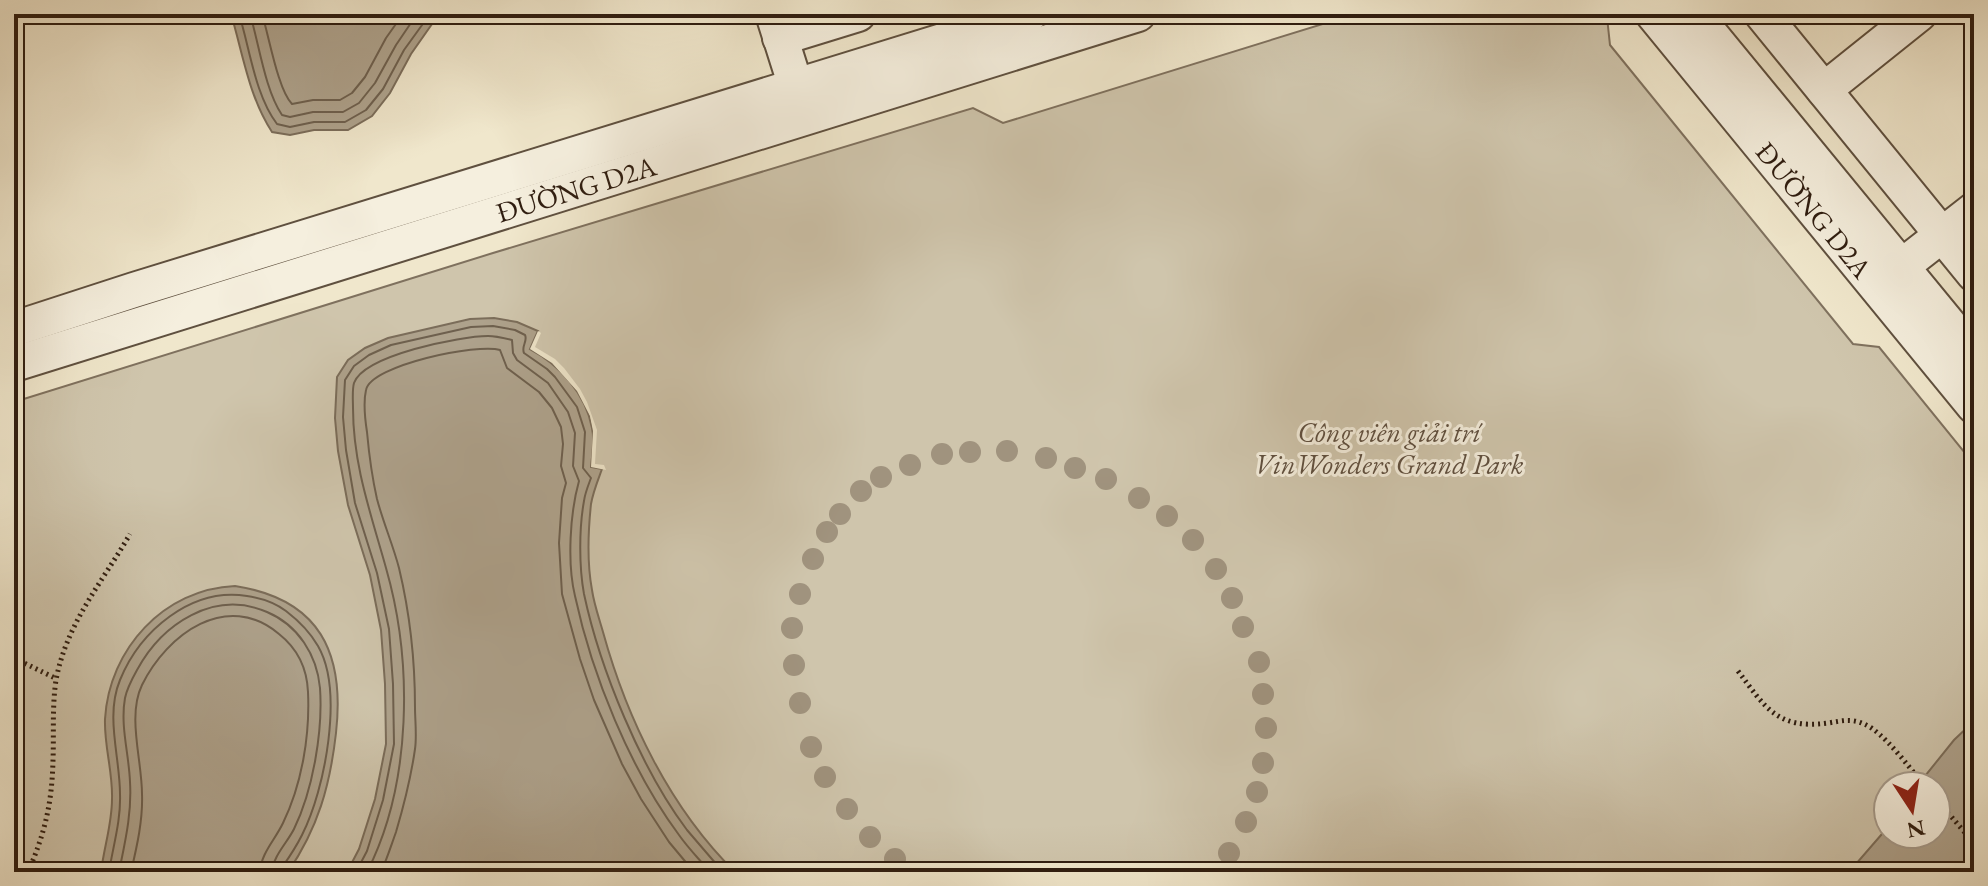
<svg xmlns="http://www.w3.org/2000/svg" width="1988" height="886" font-family="'EB Garamond',serif">
  <style>
    .green { fill: #cfc5ac; stroke: #7f715e; stroke-width: 2; fill-rule: evenodd }
    .water { fill: #aea28c; stroke: #7b6d5a; stroke-width: 2 }
    .pier { fill: #f0e7cc }
    .lines { fill: none; stroke-linecap: round; stroke-linejoin: round }
    .shore { stroke: #6e604e; stroke-width: 2 }
    .street-casing { stroke: #5f503f; stroke-width: 38 }
    .path { stroke: #2f1d10; stroke-width: 5; stroke-dasharray: 2 4; stroke-linecap: butt }
    .street { stroke: #f5efde; stroke-width: 34 }
    .tree { fill: #a0937e }
    .labels { text-anchor: middle; dominant-baseline: central; stroke-width: 6; stroke-linejoin: round; paint-order: stroke }
    .street-label { font-size: 28px; fill: #2f1d10; stroke: #f5efde }
    .park-label { font-size: 28px; font-style: italic; fill: #5f4f3f; stroke: #f5efde }
  </style>
  <rect width="100%" height="100%" fill="#f0e7cc"/>
  <filter id="stains"><feTurbulence type="fractalNoise" baseFrequency=".0025" numOctaves="4"/><feColorMatrix values="0 0 0 0 .2 0 0 0 0 .09 0 0 0 0 .02 0 0 0 .5 -.17"/></filter>
  <radialGradient id="worn" r=".72"><stop offset=".6" stop-color="#630" stop-opacity="0"/><stop offset="1" stop-color="#630" stop-opacity=".3"/></radialGradient>
  <path class="green" d="M 1355,14 L 1604,14 L 1607,17 L 1610,45 L 1853,344 L 1879,347 L 1974,464 L 1974,872 L 14,872 L 14,402 L 493,253 L 973,108 L 1003,123 ZM 1888,786 L 1936,786 L 1936,834 L 1888,834 Z"/>
  <g class="water">
    <path d="M 231,14 L 439,14 L 411,54 L 390,93 L 372,116 L 348,130 L 314,130 L 290,135 L 272,132 C 249,97 243,54 231,14 Z"/>
    <path d="M 494,318 L 517,322 L 538,331 L 530,349 C 560,365 586,394 592,428 C 595,441 592,454 591,467 L 602,469 C 598,480 593,492 591,504 C 588,532 587,563 592,590 C 594,604 599,618 603,632 C 627,719 670,808 735,872 L 347,872 L 359,849 L 375,799 L 386,744 L 385,684 L 381,630 L 370,575 L 348,505 L 338,451 L 335,418 L 337,377 L 348,360 L 365,348 L 388,338 L 470,319 Z"/>
    <path d="M 235,586 C 320,599 345,653 336,733 C 330,786 318,828 288,872 L 101,872 C 104,847 112,824 112,799 C 113,772 104,746 105,719 C 109,649 164,589 235,586 Z"/>
    <path d="M 1974,721 L 1974,872 L 1849,872 L 1888,827 L 1888,834 L 1936,834 L 1936,786 L 1917,786 L 1954,740 Z"/>
  </g>
  <path class="pier" d="M 538,331 L 541,333 L 535,347 L 555,359 L 564,368 L 580,389 L 587,402 L 597,430 L 595,464 L 604,465 L 606,470 L 591,467 L 593,431 L 590,416 L 577,391 L 552,363 L 530,349 Z"/>
  <g class="lines">
    <g class="shore">
      <path d="M 239,14 C 250,49 255,95 277,124 L 290,127 L 314,122 L 345,122 L 366,110 L 383,89 L 404,50 L 430,14"/>
      <path d="M 250,14 C 259,44 265,90 282,115 L 290,117 L 313,112 L 343,112 L 359,103 L 375,83 L 396,45 L 417,14"/>
      <path d="M 262,14 C 269,36 278,90 292,104 L 313,100 L 340,100 L 352,93 L 365,77 L 386,38 L 403,14"/>
      <path d="M 109,872 C 113,846 121,821 120,794 C 120,757 105,716 120,680 C 140,631 191,587 247,596 C 261,598 274,602 286,611 C 299,621 310,632 318,646 C 344,691 325,790 302,835 C 297,845 290,856 283,866 L 282,872"/>
      <path d="M 119,872 C 125,842 132,813 130,782 C 129,754 120,726 125,698 C 127,688 132,679 137,670 C 162,624 214,589 267,612 C 298,625 317,655 320,688 C 323,731 313,790 294,829 C 287,843 273,856 272,872"/>
      <path d="M 131,872 C 137,846 143,820 142,794 C 142,760 127,716 142,685 C 167,634 227,590 279,634 C 298,649 307,668 308,692 C 310,735 302,784 283,823 C 275,840 261,853 260,872"/>
      <path d="M 356,872 L 367,851 L 383,800 L 394,744 L 393,684 L 389,629 L 377,573 L 355,503 L 346,450 L 343,417 L 345,380 L 354,366 L 369,355 L 391,345 L 471,327 L 493,326 L 515,330 L 525,335 C 528,341 521,346 524,353 L 547,369 L 555,377 L 577,407 L 585,432 L 583,468 L 591,478 C 588,486 585,493 584,501 C 579,528 579,567 584,594 C 600,669 641,769 687,830 C 699,844 711,858 723,872"/>
      <path d="M 367,872 C 412,784 413,662 386,568 C 371,514 353,465 353,408 C 353,400 352,390 354,383 C 364,355 461,336 488,336 C 496,336 504,338 512,340 L 513,353 L 517,360 L 548,383 L 568,412 L 575,433 L 573,466 L 579,481 C 570,513 567,563 575,596 C 592,675 630,769 679,835 C 688,848 700,860 710,872"/>
      <path d="M 381,872 C 387,859 391,846 396,832 C 404,805 411,777 415,749 C 417,736 415,721 415,707 C 415,660 410,614 399,568 C 393,545 383,522 377,499 C 372,477 369,454 367,432 C 365,419 363,403 366,390 C 371,365 478,343 500,350 L 507,368 L 539,392 L 552,408 L 561,427 L 563,444 L 561,466 L 566,483 L 562,498 L 559,543 L 562,594 L 580,659 L 594,700 L 622,764 L 641,799 L 669,842 L 694,872"/>
    </g>
    <defs>
      <g id="street">
        <path d="M 773,14 L 803,109"/>
        <path d="M 1653,14 L 1974,406"/>
        <path d="M 1694,14 L 1974,355"/>
        <path d="M 1762,14 L 1974,274"/>
        <path d="M 780,38 L 858,14"/>
        <path d="M 1824,90 L 1919,14"/>
        <path d="M 1883,281 L 1974,210"/>
        <path d="M 14,329 L 134,290 L 1030,14"/>
        <path d="M 14,364 L 1138,14"/>
      </g>
    </defs>
    <use href="#street" class="street-casing"/>
    <g class="path">
      <path d="M 14,658 L 57,679"/>
      <path d="M 1738,671 C 1765,707 1777,730 1828,723 C 1841,721 1851,718 1864,724 C 1884,732 1910,769 1925,786"/>
      <path d="M 1936,799 L 1974,843"/>
      <path d="M 28,872 C 45,833 52,803 53,760 C 54,733 52,707 56,680 C 67,622 102,583 130,534"/>
    </g>
    <use href="#street" class="street"/>
  </g>
  <g class="tree">
    <circle cx="1007" cy="451" r="11"/>
    <circle cx="970" cy="452" r="11"/>
    <circle cx="942" cy="454" r="11"/>
    <circle cx="1046" cy="458" r="11"/>
    <circle cx="910" cy="465" r="11"/>
    <circle cx="1075" cy="468" r="11"/>
    <circle cx="881" cy="477" r="11"/>
    <circle cx="1106" cy="479" r="11"/>
    <circle cx="861" cy="491" r="11"/>
    <circle cx="1139" cy="498" r="11"/>
    <circle cx="840" cy="514" r="11"/>
    <circle cx="1167" cy="516" r="11"/>
    <circle cx="827" cy="532" r="11"/>
    <circle cx="1193" cy="540" r="11"/>
    <circle cx="813" cy="559" r="11"/>
    <circle cx="1216" cy="569" r="11"/>
    <circle cx="800" cy="594" r="11"/>
    <circle cx="1232" cy="598" r="11"/>
    <circle cx="1243" cy="627" r="11"/>
    <circle cx="792" cy="628" r="11"/>
    <circle cx="1259" cy="662" r="11"/>
    <circle cx="794" cy="665" r="11"/>
    <circle cx="1263" cy="694" r="11"/>
    <circle cx="800" cy="703" r="11"/>
    <circle cx="1266" cy="728" r="11"/>
    <circle cx="811" cy="747" r="11"/>
    <circle cx="1263" cy="763" r="11"/>
    <circle cx="825" cy="777" r="11"/>
    <circle cx="1257" cy="792" r="11"/>
    <circle cx="847" cy="809" r="11"/>
    <circle cx="1246" cy="822" r="11"/>
    <circle cx="870" cy="837" r="11"/>
    <circle cx="1229" cy="853" r="11"/>
    <circle cx="895" cy="859" r="11"/>
  </g>
  <g class="labels">
    <g class="street-label">
      <text transform="translate(576 189) rotate(-17)">ĐƯỜNG D2A</text>
      <text transform="translate(1814 210) rotate(51)">ĐƯỜNG D2A</text>
    </g>
    <g class="park-label">
      <text x="1389" y="432">Công viên giải trí<tspan x="1389" dy="32">VinWonders Grand Park</tspan></text>
    </g>
  </g>
  <rect width="1988" height="886" fill="none" stroke="#f0e7cc" stroke-width="48"/>
  <rect x="16" y="16" width="1956" height="854" fill="none" stroke="#2f1d10" stroke-width="4"/>
  <rect x="24" y="24" width="1940" height="838" fill="none" stroke="#2f1d10" stroke-width="2"/>
  <g transform="translate(1912 810) rotate(168)"><circle r="38" fill="#f5efde" stroke="#a69b8c" stroke-width="2"/>
  <path d="M0-6L14 30L0 20L-14 30Z" fill="#8f2418"/>
  <text y="-12" font-size="22" font-weight="bold" text-anchor="middle" fill="#2f1d10">N</text>
  </g>
  <rect width="100%" height="100%" filter="url(#stains)"/>
  <rect width="100%" height="100%" fill="url(#worn)"/>
</svg>
